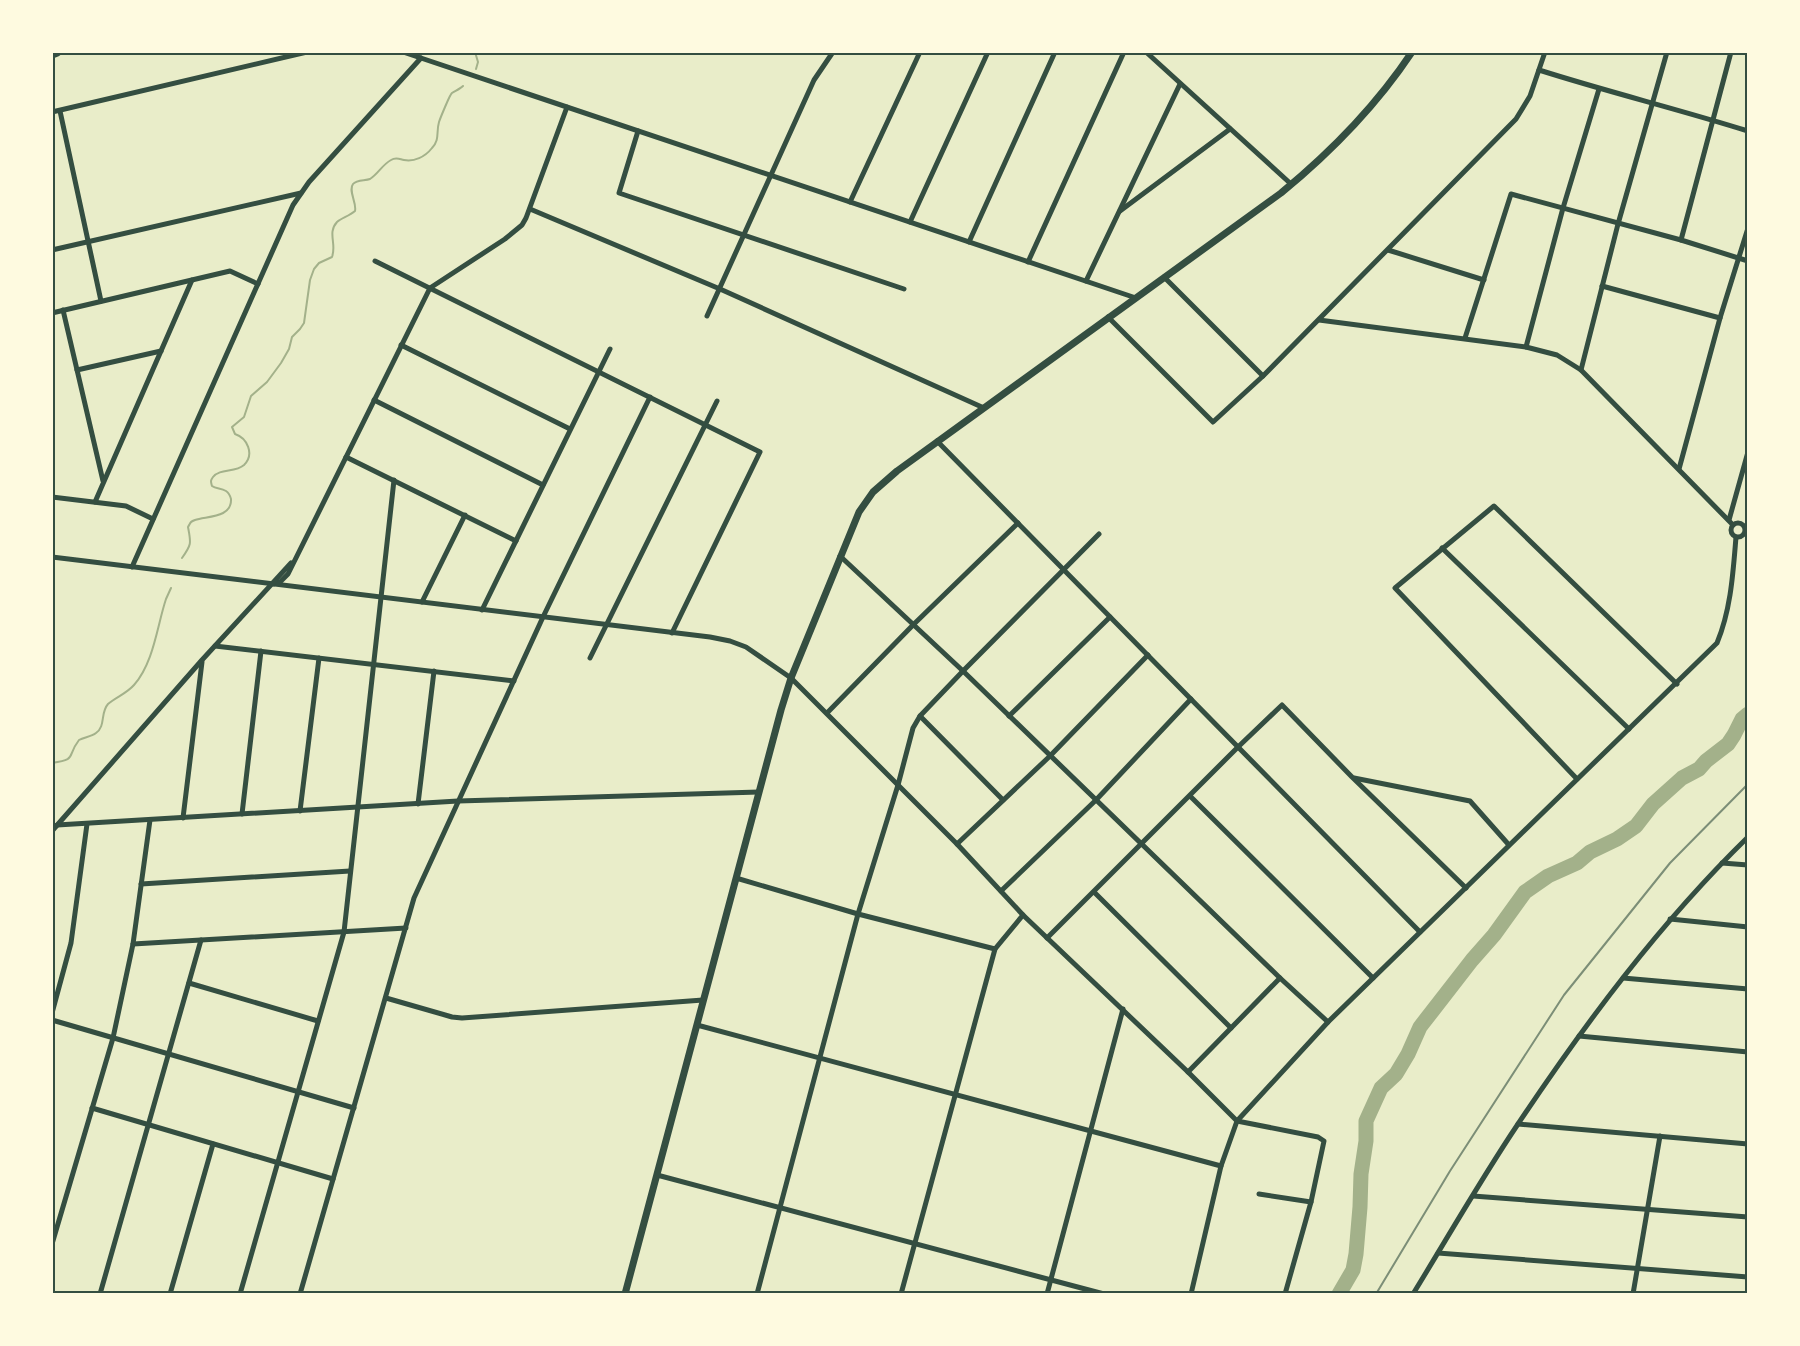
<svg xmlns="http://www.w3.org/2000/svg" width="1800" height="1346" font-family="'Exo 2',sans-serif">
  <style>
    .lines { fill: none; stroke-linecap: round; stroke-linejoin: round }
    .stream { stroke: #a3b18a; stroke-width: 2 }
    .river { stroke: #a3b18a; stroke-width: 15 }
    .minor { stroke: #344e41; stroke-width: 5 }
    .secondary { stroke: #344e41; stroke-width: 7 }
    .motorway { stroke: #344e41; stroke-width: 9 }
    .rail { stroke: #7c8e77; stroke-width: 2 }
    .neatline { fill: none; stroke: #344e41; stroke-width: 2 }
  </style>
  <rect width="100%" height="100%" fill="#e9edc9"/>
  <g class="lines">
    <g class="stream">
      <path d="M 475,52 L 478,62 L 476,69"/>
      <path d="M 182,558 C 192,544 191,543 188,527 C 191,522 190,522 195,520 C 207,516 232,518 231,499 C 230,495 229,493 226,491 C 221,488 216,489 212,486 C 211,482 210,481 213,477 C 220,468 235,473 244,465 C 255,454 247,438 235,434 L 232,427 L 244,417 L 251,396 L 267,382 L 281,363 L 289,349 L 292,337 L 300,329 L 304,323 L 310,280 L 314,269 L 319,263 L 332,257 C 337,244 327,233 337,222 C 342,218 349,216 355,211 C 357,203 348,191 353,184 C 357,179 365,181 370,179 C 378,174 382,165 391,160 C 396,157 399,159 404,160 C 414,162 425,157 432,148 C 440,140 436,132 439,122 C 440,119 450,94 452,93 C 455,91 460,89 463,86"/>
      <path d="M 52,763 C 78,759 66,757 79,740 C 84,737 91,737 96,733 C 106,726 100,713 108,704 C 116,697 126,694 134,685 C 154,662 157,626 166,599 L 171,588"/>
    </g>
    <path class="river" d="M 1339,1294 L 1353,1270 L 1356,1254 L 1360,1207 L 1361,1174 L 1366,1141 L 1366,1121 L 1381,1088 L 1396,1074 L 1408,1054 L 1420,1027 L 1472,960 L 1494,935 L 1525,892 L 1548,876 L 1577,863 L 1590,852 L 1617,839 L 1636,826 L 1653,804 L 1682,778 L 1699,769 L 1706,761 L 1728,744 L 1734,735 L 1742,719 L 1748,714"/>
    <g class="minor">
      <path d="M 403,52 L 1136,298"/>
      <path d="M 1146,52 L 1291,184"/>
      <path d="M 1539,70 C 1608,92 1678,109 1748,131"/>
      <path d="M 60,111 L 101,301"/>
      <path d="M 52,112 L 307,52"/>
      <path d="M 638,131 L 619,193 L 904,289"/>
      <path d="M 850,202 L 920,52"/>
      <path d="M 530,209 L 720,289 L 984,408"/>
      <path d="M 1120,211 L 1230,129"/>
      <path d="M 910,222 L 988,52"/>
      <path d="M 1681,240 L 1731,52"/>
      <path d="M 969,242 L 1055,52"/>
      <path d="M 52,250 L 301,193"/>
      <path d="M 1388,250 L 1484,280"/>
      <path d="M 375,261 L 760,452 L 672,633"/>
      <path d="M 1028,262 L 1124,52"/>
      <path d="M 1164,277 L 1263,376"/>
      <path d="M 1086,281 L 1180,84"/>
      <path d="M 1602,286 L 1720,318"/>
      <path d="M 63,310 L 103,481"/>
      <path d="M 52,313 L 230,271 L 258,284"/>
      <path d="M 707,316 L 814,80 L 833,52"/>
      <path d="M 1108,317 L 1213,422 L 1263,376 L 1516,119 L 1530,96 L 1545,52"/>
      <path d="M 1319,320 L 1526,347 L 1557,355 L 1581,370 L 1733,525"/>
      <path d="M 1465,338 L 1511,194 L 1681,240 L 1748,261"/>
      <path d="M 401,345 L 570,429"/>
      <path d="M 1526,347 L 1563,208 L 1599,89"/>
      <path d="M 77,370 L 161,351"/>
      <path d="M 1581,370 L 1618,224 L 1667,52"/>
      <path d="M 374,400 L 543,485"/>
      <path d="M 937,441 L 1420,932"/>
      <path d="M 346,457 L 516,541"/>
      <path d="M 1679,469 L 1720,318 L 1748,228"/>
      <path d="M 52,497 L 126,506 L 153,519"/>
      <path d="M 95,502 L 192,280"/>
      <path d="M 1729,520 L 1748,452"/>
      <circle cx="1738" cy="530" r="7"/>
      <path d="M 1442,548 L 1629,729"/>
      <path d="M 840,556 L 963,671 L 1280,978 L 1328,1022"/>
      <path d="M 52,557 L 710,637 L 730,641 L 746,647 L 791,678 L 957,844 L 1023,915 L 1188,1072 L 1237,1121 L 1318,1137 L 1324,1141 L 1311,1202 L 1285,1294"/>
      <path d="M 132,567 L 293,205 L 309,182 L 421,58"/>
      <path d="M 274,584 L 280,582 L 288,574 L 430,288 L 505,239 L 522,225 L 526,218 L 567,107"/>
      <path d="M 422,602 L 465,515"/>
      <path d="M 482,610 L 610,349"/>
      <path d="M 215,646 L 514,681"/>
      <path d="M 590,658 L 717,401"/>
      <path d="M 827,713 L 914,624 L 1018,523"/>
      <path d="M 920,716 L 1003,800"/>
      <path d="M 1009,716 L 1110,617"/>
      <path d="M 1354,778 L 1470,801 L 1509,845"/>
      <path d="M 1577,779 L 1395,588 L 1494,506 L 1677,684"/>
      <path d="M 1190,796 L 1373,978"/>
      <path d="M 418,804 L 434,671"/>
      <path d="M 300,811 L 319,658"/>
      <path d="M 242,814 L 261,651"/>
      <path d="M 183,818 L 202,662"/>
      <path d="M 57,825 L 458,801 L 759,792"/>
      <path d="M 52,831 L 202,660 L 291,563"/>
      <path d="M 957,844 L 1050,756 L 1148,655"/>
      <path d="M 1722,863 L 1748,865"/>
      <path d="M 736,878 L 858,914 L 995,949"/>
      <path d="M 141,884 L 350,871"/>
      <path d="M 1001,891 L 1096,800 L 1191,699"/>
      <path d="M 1094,892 L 1231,1028"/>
      <path d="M 1670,919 L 1748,927"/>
      <path d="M 1047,938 L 1238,747 L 1282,705 L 1352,777 L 1466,888"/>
      <path d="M 133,944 L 406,928"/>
      <path d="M 1623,978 L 1748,989"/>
      <path d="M 189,983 L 318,1021"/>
      <path d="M 386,998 L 452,1017 L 462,1018 L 703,1000"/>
      <path d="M 52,1013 L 71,943 L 87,824"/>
      <path d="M 52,1020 L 354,1108"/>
      <path d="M 697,1025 L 1221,1166"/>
      <path d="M 1579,1036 L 1748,1052"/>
      <path d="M 1188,1072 L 1280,978"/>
      <path d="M 92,1108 L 333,1179"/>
      <path d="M 1518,1124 L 1748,1144"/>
      <path d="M 657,1175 L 1104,1294"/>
      <path d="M 1259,1194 L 1311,1202"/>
      <path d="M 1473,1196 L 1748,1217"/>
      <path d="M 52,1244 L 113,1038 L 133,944 L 150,820"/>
      <path d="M 1438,1253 L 1748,1277"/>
      <path d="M 100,1294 L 201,940"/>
      <path d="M 170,1294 L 213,1144"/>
      <path d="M 240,1294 L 344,932 L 394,480"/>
      <path d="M 300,1294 L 414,898 L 543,617 L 650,397"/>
      <path d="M 757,1294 L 858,914 L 898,785 L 913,728 L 920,716 L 963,671 L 1099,534"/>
      <path d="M 901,1294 L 995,949 L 1023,915"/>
      <path d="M 1047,1294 L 1123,1009"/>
      <path d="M 1191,1294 L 1221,1166 L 1237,1121 L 1328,1022 L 1717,643 C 1731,609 1733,573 1736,537"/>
      <path d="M 1413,1294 C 1448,1237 1481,1179 1518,1124 C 1586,1022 1660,923 1748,837"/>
      <path d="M 1633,1294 L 1660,1136"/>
    </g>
    <path class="secondary" d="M 625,1294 L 781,710 L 791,678 L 859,512 L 873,492 L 897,471 L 1281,193 C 1331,152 1376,106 1412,52"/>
    <path class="motorway" d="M 52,54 L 57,52"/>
    <path class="rail" d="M 1376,1294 L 1450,1171 L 1564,995 L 1670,863 L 1748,784"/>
  </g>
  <rect width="1800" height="1346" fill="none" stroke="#fefae0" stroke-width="108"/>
  <rect x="54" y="54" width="1692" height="1238" class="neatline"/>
</svg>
